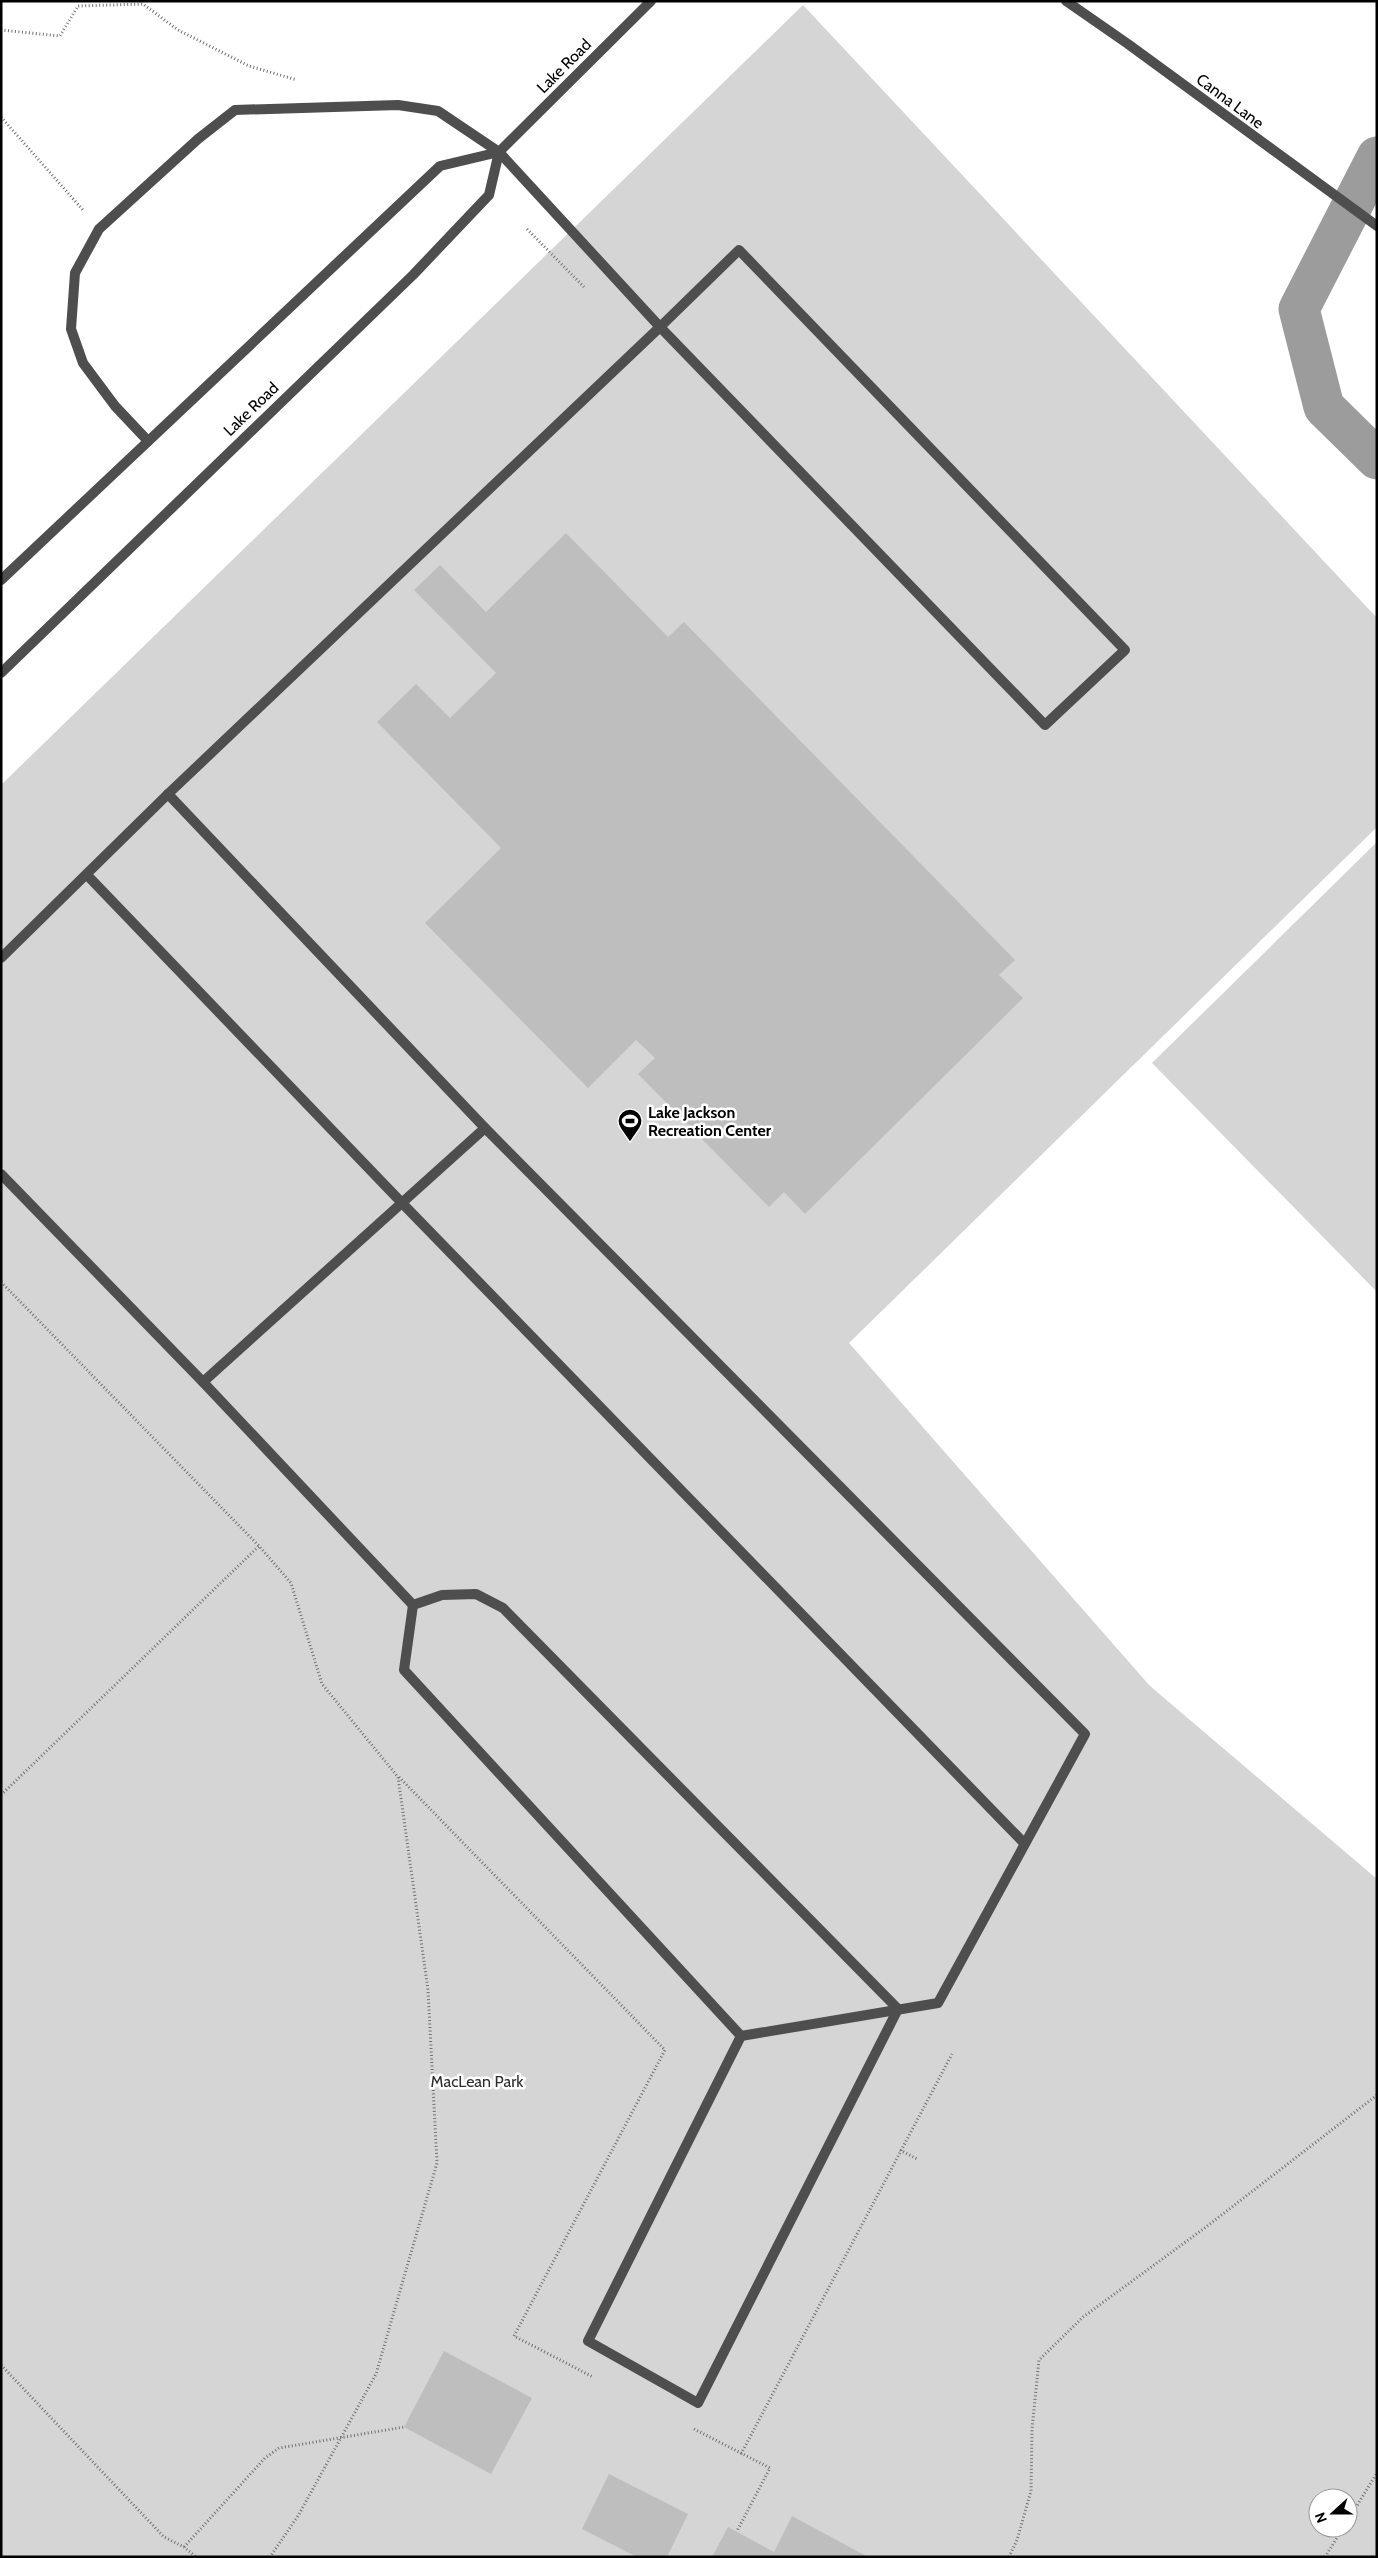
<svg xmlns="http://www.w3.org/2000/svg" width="1378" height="2558" font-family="Cabin,sans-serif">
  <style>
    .green { fill: #d5d5d5; fill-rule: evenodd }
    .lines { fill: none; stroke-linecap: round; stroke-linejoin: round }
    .canal { stroke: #9c9c9c; stroke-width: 41 }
    .building { fill: #bebebe }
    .path { stroke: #707070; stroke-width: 3; stroke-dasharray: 1 2.5; stroke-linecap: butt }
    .service { stroke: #4e4e4e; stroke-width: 10 }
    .minor { stroke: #4e4e4e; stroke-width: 10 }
    .tertiary { stroke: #4e4e4e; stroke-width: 10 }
    .labels { text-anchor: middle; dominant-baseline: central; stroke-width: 5; stroke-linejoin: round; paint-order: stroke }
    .street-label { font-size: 16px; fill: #000; stroke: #fff }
    .poi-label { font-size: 16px; font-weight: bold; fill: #000; stroke: #fff; text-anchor: start }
    .park-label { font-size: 16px; fill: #2c2c2c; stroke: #fff }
  </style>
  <rect width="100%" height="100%" fill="#fff"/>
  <g class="green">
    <path d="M 803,5 L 1377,618 L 1377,827 L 849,1343 L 1150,1686 L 1377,1879 L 1377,2557 L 1,2557 L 1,785 ZM 1318,2498 L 1348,2498 L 1348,2528 L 1318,2528 Z"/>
    <path d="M 1377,842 L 1377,1292 L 1152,1063 Z"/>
  </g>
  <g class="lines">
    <path class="canal" d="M 1377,157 L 1299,309 L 1324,407 L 1377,459"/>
  </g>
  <g class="building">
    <path d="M 566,533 L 668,637 L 684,622 L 1015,960 L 999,975 L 1023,998 L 805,1214 L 784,1192 L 769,1207 L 638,1074 L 655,1058 L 636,1040 L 588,1088 L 425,923 L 501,848 L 377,722 L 416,684 L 450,718 L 496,673 L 414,590 L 440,565 L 486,612 Z"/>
    <path d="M 444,2351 L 532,2398 L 491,2474 L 404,2427 Z"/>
    <path d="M 609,2474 L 688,2514 L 667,2557 L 637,2557 L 582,2529 Z"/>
    <path d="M 792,2516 L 868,2557 L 712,2557 L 728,2527 L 774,2552 Z"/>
  </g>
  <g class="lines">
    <g class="path">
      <path d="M 1,30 L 60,36 L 78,6 L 143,4 L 178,30 L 249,66 L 297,80"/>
      <path d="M 1,117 L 83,210"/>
      <path d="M 527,229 L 584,287"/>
      <path d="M 1,1282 L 259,1546 L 291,1583 L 322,1684 L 398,1777 L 428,1990 L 437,2163 L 376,2374 L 298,2516 L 270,2557"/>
      <path d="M 399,1777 L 665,2050 L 514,2336 L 593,2377"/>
      <path d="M 1,1795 L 259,1546"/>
      <path d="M 900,2150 L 917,2159"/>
      <path d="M 1,2365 L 164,2537 L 184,2547 L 196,2557"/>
      <path d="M 694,2429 L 770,2468 L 737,2531"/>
      <path d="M 741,2454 L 952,2054"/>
      <path d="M 1348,2520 L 1377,2473"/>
      <path d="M 184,2547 L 265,2458 L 279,2448 L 404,2427"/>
      <path d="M 1009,2557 L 1017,2540 L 1031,2491 L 1032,2429 L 1039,2360 L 1083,2317 L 1206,2227 L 1377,2095"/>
      <path d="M 1325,2557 L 1343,2528"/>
    </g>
    <g class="service">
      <path d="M 739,250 L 1125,650 L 1045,725 L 660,327 Z"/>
      <path d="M 168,794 L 485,1128 L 1085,1734 L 938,2003 L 741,2036"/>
      <path d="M 87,875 L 402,1203 L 1024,1843"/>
      <path d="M 1,958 L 168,794 L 660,327 L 499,152 L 438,111 L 398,105 L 235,110 L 198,139 L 99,229 L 75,273 L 71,329 L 83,363 L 115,406 L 148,441"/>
      <path d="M 1,1174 L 203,1382 L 413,1605"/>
      <path d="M 203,1382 L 485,1128"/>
      <path d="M 476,1594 L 503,1608 L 898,2009 L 698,2403 L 588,2341 L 741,2036 L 404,1670 L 413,1605 L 442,1595 Z"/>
    </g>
    <path class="minor" d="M 1066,1 L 1128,44 L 1377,226"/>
    <g class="tertiary">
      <path d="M 1,580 L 440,166 L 499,152 L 651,1"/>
      <path d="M 1,673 L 413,275 L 489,195 L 499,152"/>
    </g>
  </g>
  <defs>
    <symbol id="stadium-pin" viewBox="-11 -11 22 30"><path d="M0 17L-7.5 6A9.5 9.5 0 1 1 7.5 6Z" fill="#000" stroke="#fff"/><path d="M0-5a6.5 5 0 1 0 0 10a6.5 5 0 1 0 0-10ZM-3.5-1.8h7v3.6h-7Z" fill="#fff"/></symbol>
  </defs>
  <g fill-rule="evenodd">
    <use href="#stadium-pin" x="616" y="1107" width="28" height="38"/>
  </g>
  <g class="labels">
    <g class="street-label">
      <text transform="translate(564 66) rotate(-45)">Lake Road</text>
      <text transform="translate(1230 101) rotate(37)">Canna Lane</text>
      <text transform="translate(251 409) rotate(-44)">Lake Road</text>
    </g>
    <g class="poi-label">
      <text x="648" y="1112">Lake Jackson<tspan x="648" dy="18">Recreation Center</tspan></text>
    </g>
    <g class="park-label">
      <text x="477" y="2081">MacLean Park</text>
    </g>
  </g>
  <rect width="1378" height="2558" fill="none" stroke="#000000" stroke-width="5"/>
  <g transform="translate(1333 2513) rotate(249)"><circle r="24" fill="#ffffff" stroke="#999999"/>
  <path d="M0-4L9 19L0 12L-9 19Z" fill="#000000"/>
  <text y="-8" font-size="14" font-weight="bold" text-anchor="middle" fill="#000000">N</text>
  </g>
</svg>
